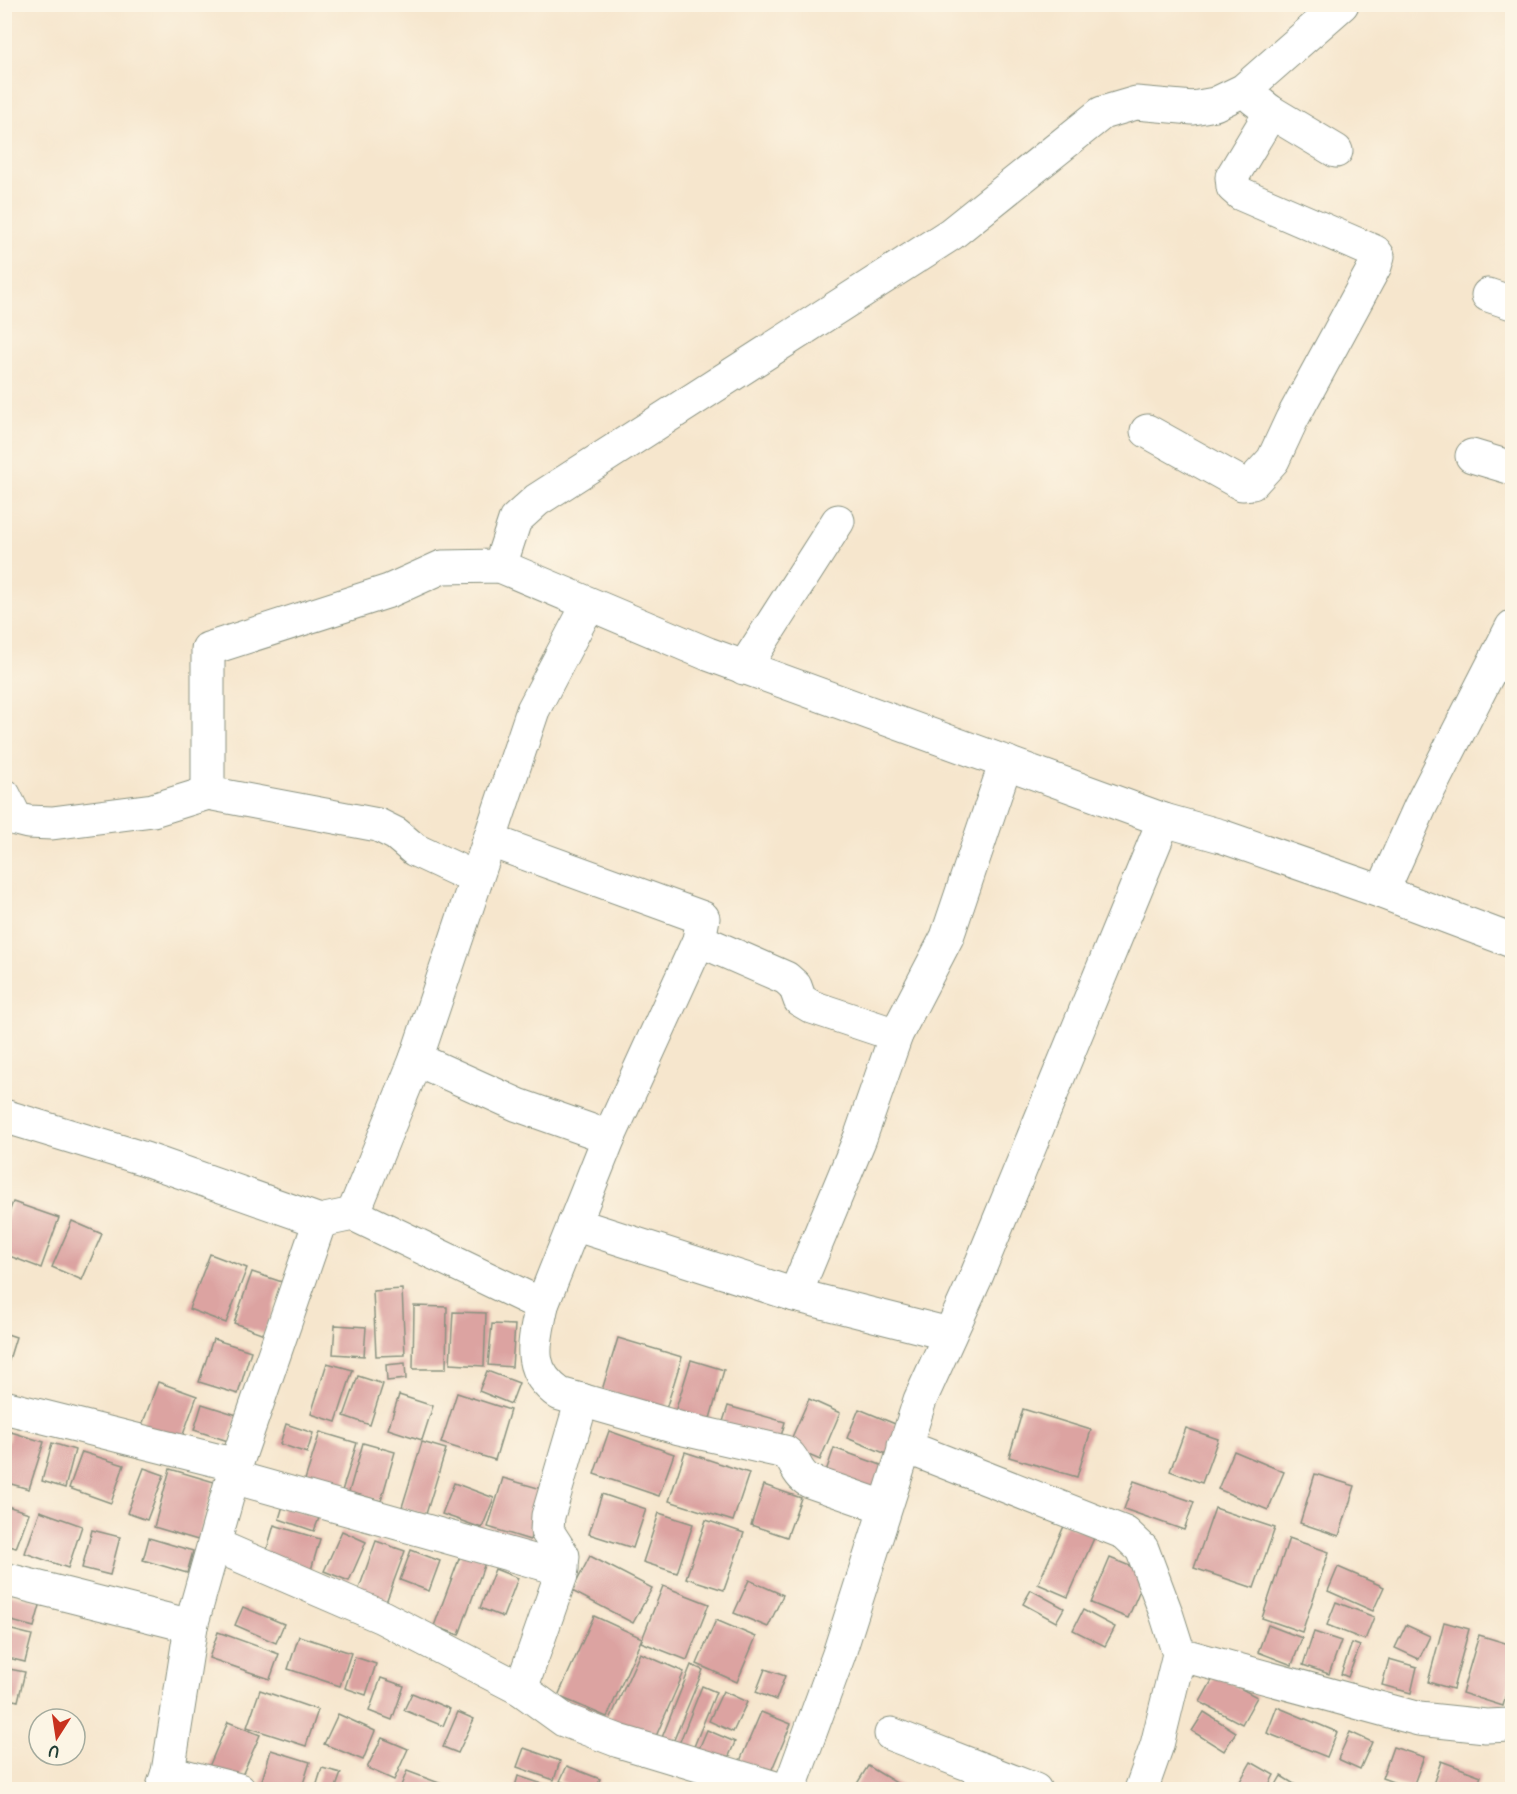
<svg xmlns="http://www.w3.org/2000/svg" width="1517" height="1794" font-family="Pangolin,sans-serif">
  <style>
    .building { fill: #dca3a1 }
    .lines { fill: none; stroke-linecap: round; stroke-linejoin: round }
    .minor-casing { stroke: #8a9280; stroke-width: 35 }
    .minor { stroke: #fff; stroke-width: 33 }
  </style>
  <rect width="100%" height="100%" fill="#fcf5e5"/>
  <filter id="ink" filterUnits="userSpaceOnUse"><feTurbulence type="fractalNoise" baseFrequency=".0167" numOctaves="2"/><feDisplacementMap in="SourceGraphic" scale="12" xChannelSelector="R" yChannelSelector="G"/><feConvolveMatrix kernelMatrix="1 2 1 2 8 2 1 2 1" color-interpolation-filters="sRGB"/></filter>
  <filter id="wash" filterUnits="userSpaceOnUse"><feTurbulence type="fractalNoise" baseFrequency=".008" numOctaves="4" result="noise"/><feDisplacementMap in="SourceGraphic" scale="24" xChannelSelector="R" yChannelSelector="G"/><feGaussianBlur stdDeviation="1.35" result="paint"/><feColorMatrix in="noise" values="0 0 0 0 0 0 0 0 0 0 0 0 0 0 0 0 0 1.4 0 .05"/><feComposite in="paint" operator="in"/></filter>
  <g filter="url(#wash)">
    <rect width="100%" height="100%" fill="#f6e6cd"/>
    <g id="blocks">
      <g class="building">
        <path d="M 13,1202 L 59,1218 L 41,1268 L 4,1254 L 4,1225 Z"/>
        <path d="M 72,1221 L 102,1234 L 82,1280 L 52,1267 Z"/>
        <path d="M 210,1254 L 247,1268 L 226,1323 L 189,1309 Z"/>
        <path d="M 252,1272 L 282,1282 L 264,1334 L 234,1323 Z"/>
        <path d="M 402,1289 L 405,1355 L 376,1356 L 373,1291 Z"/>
        <path d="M 414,1306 L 447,1307 L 446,1369 L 413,1369 Z"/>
        <path d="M 453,1312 L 486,1313 L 484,1366 L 450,1364 Z"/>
        <path d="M 492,1324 L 515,1325 L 512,1367 L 488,1365 Z"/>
        <path d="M 335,1325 L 366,1327 L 364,1356 L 333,1354 Z"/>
        <path d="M 4,1333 L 16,1337 L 5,1373 L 4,1373 Z"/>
        <path d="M 618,1338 L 682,1357 L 666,1409 L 602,1390 Z"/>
        <path d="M 213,1339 L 251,1351 L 238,1394 L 199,1382 Z"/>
        <path d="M 691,1360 L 724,1370 L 709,1422 L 675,1412 Z"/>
        <path d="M 327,1363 L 353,1370 L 336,1422 L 311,1414 Z"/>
        <path d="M 405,1363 L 406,1379 L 387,1381 L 386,1365 Z"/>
        <path d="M 487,1371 L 519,1383 L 511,1404 L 479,1391 Z"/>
        <path d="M 358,1376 L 383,1384 L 370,1425 L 344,1416 Z"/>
        <path d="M 158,1382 L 197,1396 L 180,1443 L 141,1428 Z"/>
        <path d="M 457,1393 L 510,1410 L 495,1460 L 441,1443 Z"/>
        <path d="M 399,1395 L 433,1406 L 422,1440 L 388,1429 Z"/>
        <path d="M 809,1399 L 840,1413 L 820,1460 L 788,1446 Z"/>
        <path d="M 202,1404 L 237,1415 L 228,1441 L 194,1430 Z"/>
        <path d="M 728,1406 L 785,1422 L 778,1447 L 720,1431 Z"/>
        <path d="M 859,1409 L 900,1426 L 889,1455 L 847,1438 Z"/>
        <path d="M 1023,1409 L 1091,1430 L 1077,1477 L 1009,1457 Z"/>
        <path d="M 286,1424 L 313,1433 L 307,1453 L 280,1444 Z"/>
        <path d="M 1186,1428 L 1218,1439 L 1202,1483 L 1170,1471 Z"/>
        <path d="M 609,1431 L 674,1454 L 659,1496 L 594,1474 Z"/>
        <path d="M 11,1432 L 44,1442 L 29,1489 L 4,1482 L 4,1453 Z"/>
        <path d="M 320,1432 L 357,1443 L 341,1494 L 304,1483 Z"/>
        <path d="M 422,1442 L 446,1449 L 426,1514 L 402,1507 Z"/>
        <path d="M 52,1443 L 75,1450 L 65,1488 L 42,1481 Z"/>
        <path d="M 363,1443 L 395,1452 L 381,1501 L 349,1492 Z"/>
        <path d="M 834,1448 L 892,1469 L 880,1503 L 822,1483 Z"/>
        <path d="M 1234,1451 L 1284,1472 L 1268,1510 L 1218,1489 Z"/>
        <path d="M 82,1452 L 124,1465 L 111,1503 L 69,1488 Z"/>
        <path d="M 685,1452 L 749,1473 L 733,1521 L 669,1501 Z"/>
        <path d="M 144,1468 L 164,1475 L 147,1520 L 127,1513 Z"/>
        <path d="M 170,1469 L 214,1482 L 198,1540 L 154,1527 Z"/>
        <path d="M 1315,1474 L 1355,1486 L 1339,1536 L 1300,1523 Z"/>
        <path d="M 503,1478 L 545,1490 L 530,1540 L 488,1527 Z"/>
        <path d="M 1134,1481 L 1194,1502 L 1184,1530 L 1124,1509 Z"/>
        <path d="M 454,1483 L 494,1498 L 482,1528 L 442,1514 Z"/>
        <path d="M 764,1485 L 801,1498 L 787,1537 L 751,1525 Z"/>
        <path d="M 602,1494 L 646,1509 L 633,1548 L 589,1534 Z"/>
        <path d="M 4,1505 L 29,1513 L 16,1548 L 4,1544 Z"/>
        <path d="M 283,1506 L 319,1518 L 314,1531 L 279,1519 Z"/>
        <path d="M 1215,1508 L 1275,1528 L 1254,1588 L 1194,1568 Z"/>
        <path d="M 40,1511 L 82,1526 L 68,1568 L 25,1553 Z"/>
        <path d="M 659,1513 L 693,1524 L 677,1573 L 643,1562 Z"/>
        <path d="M 706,1520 L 744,1533 L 724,1590 L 686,1578 Z"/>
        <path d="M 1065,1524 L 1095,1536 L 1068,1597 L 1038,1584 Z"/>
        <path d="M 274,1525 L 320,1539 L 309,1577 L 263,1563 Z"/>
        <path d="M 92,1530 L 120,1537 L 110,1575 L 82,1568 Z"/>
        <path d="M 342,1531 L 366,1542 L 349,1581 L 324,1571 Z"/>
        <path d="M 149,1538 L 193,1551 L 187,1573 L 143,1560 Z"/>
        <path d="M 1289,1538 L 1329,1552 L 1302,1632 L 1262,1618 Z"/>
        <path d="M 376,1541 L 405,1551 L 385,1605 L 357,1594 Z"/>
        <path d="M 411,1550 L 440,1561 L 429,1591 L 400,1580 Z"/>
        <path d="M 462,1551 L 486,1560 L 459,1635 L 434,1626 Z"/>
        <path d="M 590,1556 L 652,1588 L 633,1623 L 572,1591 Z"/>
        <path d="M 1110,1558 L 1147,1573 L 1128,1618 L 1091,1603 Z"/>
        <path d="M 1338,1567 L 1384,1587 L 1373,1611 L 1328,1591 Z"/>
        <path d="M 495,1569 L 518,1578 L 503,1617 L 480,1608 Z"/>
        <path d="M 749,1580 L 783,1595 L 768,1627 L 734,1613 Z"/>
        <path d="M 663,1586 L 709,1604 L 687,1660 L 641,1642 Z"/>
        <path d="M 1031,1590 L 1064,1608 L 1056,1622 L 1023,1604 Z"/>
        <path d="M 4,1593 L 41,1602 L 34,1627 L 4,1619 Z"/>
        <path d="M 1336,1602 L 1374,1617 L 1365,1640 L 1327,1625 Z"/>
        <path d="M 243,1607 L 284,1624 L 276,1643 L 235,1625 Z"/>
        <path d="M 1083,1610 L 1115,1627 L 1105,1646 L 1073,1630 Z"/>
        <path d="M 594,1616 L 642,1638 L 607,1717 L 558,1696 Z"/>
        <path d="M 716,1620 L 756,1637 L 737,1682 L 697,1664 Z"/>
        <path d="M 1444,1622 L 1469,1629 L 1453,1689 L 1428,1682 Z"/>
        <path d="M 1268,1625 L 1302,1638 L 1292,1665 L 1258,1652 Z"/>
        <path d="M 1406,1625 L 1430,1636 L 1419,1659 L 1395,1648 Z"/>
        <path d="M 4,1628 L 32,1635 L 25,1662 L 4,1657 Z"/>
        <path d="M 218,1632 L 279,1654 L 270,1679 L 209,1658 Z"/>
        <path d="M 1314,1632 L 1341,1641 L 1329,1674 L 1303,1665 Z"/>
        <path d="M 1479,1635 L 1512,1645 L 1512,1672 L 1503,1706 L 1462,1693 Z"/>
        <path d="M 299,1636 L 351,1653 L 340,1686 L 288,1669 Z"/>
        <path d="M 1352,1643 L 1360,1646 L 1348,1677 L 1341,1674 Z"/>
        <path d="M 640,1653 L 684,1672 L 653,1743 L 608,1724 Z"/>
        <path d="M 355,1657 L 376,1664 L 366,1695 L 345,1688 Z"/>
        <path d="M 1389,1659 L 1417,1667 L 1411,1693 L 1382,1685 Z"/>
        <path d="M 691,1665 L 703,1670 L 668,1754 L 657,1750 Z"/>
        <path d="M 4,1668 L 25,1672 L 18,1701 L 4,1698 Z"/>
        <path d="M 765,1669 L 785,1676 L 776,1700 L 756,1692 Z"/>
        <path d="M 1215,1675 L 1257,1697 L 1242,1724 L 1200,1702 Z"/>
        <path d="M 381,1678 L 404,1686 L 392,1720 L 369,1711 Z"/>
        <path d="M 702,1686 L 716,1692 L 689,1759 L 675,1754 Z"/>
        <path d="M 260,1690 L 318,1710 L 306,1746 L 247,1727 Z"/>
        <path d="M 723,1691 L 747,1702 L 733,1732 L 709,1721 Z"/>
        <path d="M 412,1693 L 450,1709 L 443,1726 L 404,1710 Z"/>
        <path d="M 1277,1707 L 1337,1732 L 1327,1757 L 1267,1733 Z"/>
        <path d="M 458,1712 L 474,1719 L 458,1753 L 443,1747 Z"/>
        <path d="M 761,1712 L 791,1724 L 770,1774 L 740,1761 Z"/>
        <path d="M 1204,1712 L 1236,1732 L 1224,1751 L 1192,1731 Z"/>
        <path d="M 338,1714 L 375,1731 L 363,1760 L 324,1744 Z"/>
        <path d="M 228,1722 L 260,1735 L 239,1782 L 208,1769 Z"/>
        <path d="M 707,1730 L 735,1742 L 726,1763 L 698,1751 Z"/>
        <path d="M 1350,1732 L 1372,1742 L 1360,1769 L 1338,1759 Z"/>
        <path d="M 382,1738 L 408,1749 L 394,1780 L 367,1768 Z"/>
        <path d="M 1393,1747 L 1424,1757 L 1412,1789 L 1382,1778 Z"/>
        <path d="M 524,1748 L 560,1761 L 554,1780 L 517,1767 Z"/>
        <path d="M 271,1750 L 310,1762 L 301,1790 L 259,1790 Z"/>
        <path d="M 1441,1761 L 1481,1776 L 1476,1790 L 1431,1790 Z"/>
        <path d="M 1251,1762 L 1274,1775 L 1266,1790 L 1235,1790 Z"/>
        <path d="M 567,1766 L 600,1779 L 596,1790 L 582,1790 L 560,1781 Z"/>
        <path d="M 868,1766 L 905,1788 L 853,1790 Z"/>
        <path d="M 322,1768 L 341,1773 L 335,1790 L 315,1790 Z"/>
        <path d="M 407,1771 L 447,1786 L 445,1790 L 400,1788 Z"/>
        <path d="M 518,1776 L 558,1789 L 558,1790 L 514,1790 Z"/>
        <path d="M 1281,1776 L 1304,1790 L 1273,1790 Z"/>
      </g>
    </g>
  </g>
  <g filter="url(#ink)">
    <use href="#blocks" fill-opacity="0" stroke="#8a9280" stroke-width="1.5"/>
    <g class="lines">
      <defs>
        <g id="minor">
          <path d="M 1254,99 L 1271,112 L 1336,151"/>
          <path d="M 1488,295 L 1512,303"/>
          <path d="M 1147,431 L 1242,484 L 1252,483 L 1273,460 L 1292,419 L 1375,266 L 1378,256 L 1375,252 L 1241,194 L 1233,187 L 1232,177 L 1271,112"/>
          <path d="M 1472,456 L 1512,468"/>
          <path d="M 500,566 L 515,520 L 537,500 L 951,234 L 1102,113 L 1136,103 L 1193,108 L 1215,104 L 1244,90 L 1342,4"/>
          <path d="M 744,668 L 838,521"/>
          <path d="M 208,793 L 208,649 L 389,591 L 442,567 L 500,566 L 708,654 L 1164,820 L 1221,836 L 1382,892 L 1512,941"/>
          <path d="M 4,795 L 16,819 L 28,822 L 52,823 L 153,810 L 208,793 L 378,825 L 396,834 L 415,850 L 475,878"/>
          <path d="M 491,841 L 703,918 L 699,940 L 609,1137"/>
          <path d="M 1382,892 L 1420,807 L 1512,627"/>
          <path d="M 699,940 L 786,978 L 795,986 L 800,1000 L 812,1007 L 896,1035"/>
          <path d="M 4,1116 L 145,1159 L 320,1221 L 353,1214 L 542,1305 L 609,1137 L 518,1105 L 416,1059"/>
          <path d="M 353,1214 L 416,1059 L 533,710 L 588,605"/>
          <path d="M 574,1224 L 795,1295 L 949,1334"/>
          <path d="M 795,1295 L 860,1138 L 896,1035 L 947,937 L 1006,762"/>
          <path d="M 542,1305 C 535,1342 524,1369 560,1394 L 679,1428 L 785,1452 C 796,1459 795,1473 809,1481 L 884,1507"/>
          <path d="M 4,1407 L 236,1465"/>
          <path d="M 904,1446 L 1125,1533 L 1142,1549 L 1166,1613 L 1179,1654 L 1157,1745 L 1141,1790"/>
          <path d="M 233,1477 L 562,1569"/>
          <path d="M 215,1545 L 382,1617 L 521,1689 L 564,1720 L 619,1741 L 782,1790"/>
          <path d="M 4,1579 L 191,1626"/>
          <path d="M 1179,1654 L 1419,1719 L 1486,1726 L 1512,1725"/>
          <path d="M 521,1689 L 561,1575 L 563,1556 L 547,1531 L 548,1516 L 582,1400"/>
          <path d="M 891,1734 L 1035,1790"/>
          <path d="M 168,1772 L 239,1790"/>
          <path d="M 162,1790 L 168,1772 L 191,1626 L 236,1465 L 320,1221"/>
          <path d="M 789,1790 L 839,1654 L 920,1400 L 976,1277 L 1164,820"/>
        </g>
      </defs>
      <use href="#minor" class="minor-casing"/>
      <use href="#minor" class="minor"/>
    </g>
  </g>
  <rect width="1517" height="1794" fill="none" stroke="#fcf5e5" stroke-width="24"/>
  <g transform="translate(57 1737) rotate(192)"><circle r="28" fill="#fcf5e5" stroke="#a4ab9e" stroke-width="1.5"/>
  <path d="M0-4.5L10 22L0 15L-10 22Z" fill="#c8321e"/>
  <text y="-9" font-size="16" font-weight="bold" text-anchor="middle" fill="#1f3d34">U</text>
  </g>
</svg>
